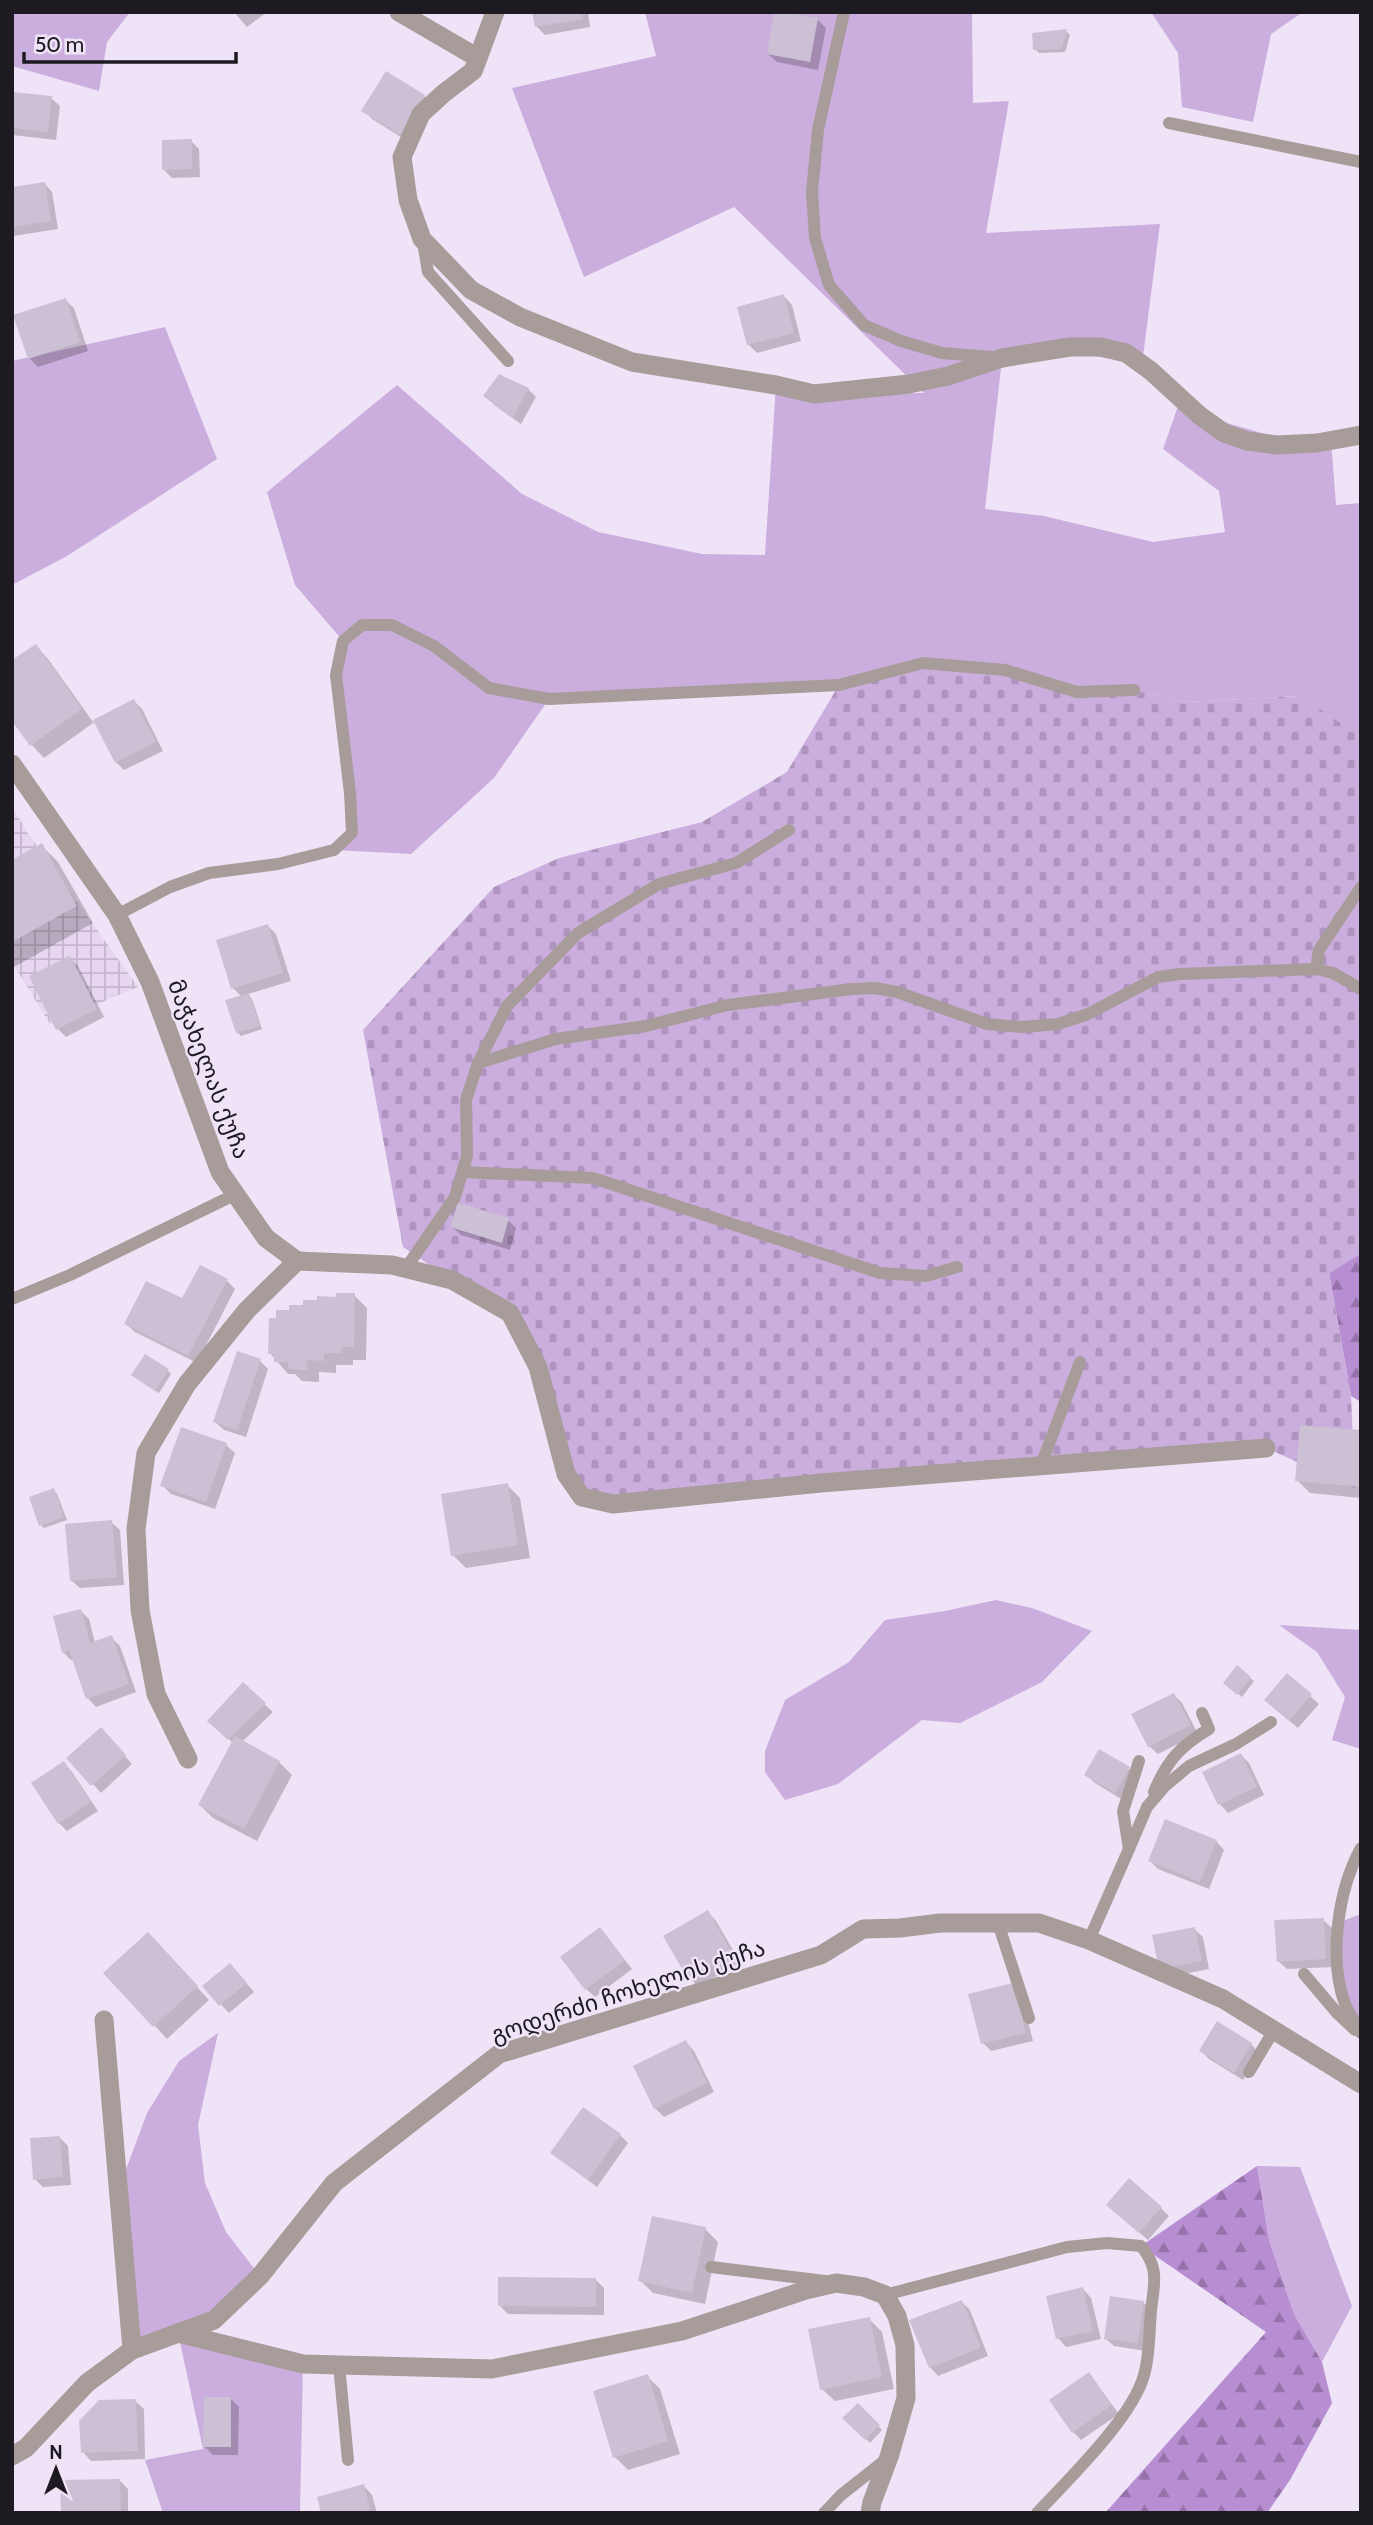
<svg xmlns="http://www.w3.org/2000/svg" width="1373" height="2525" font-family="Cabin,'Noto Sans Georgian',sans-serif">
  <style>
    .industrial { fill: url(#industrial-grid) }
    .grass { fill: #cbadde }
    .forest { fill: url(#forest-firs) }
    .cemetery { fill: url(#cemetery-stones) }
    .shadow { fill: #0003 }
    .building { fill: #ccc0d4 }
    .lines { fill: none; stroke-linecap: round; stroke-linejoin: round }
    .service { stroke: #a79c99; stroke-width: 12 }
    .minor { stroke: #a79c99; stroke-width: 19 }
    .labels { text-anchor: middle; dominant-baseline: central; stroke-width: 5; stroke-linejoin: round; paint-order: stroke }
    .street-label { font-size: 23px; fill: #1e1a21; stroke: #efe3f7 }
  </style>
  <defs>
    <pattern id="industrial-grid" width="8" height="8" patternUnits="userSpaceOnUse" patternTransform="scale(1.75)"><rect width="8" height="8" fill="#e6d6f1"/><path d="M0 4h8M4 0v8" fill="none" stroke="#c5b7ce"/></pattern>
    <pattern id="forest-firs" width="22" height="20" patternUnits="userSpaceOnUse" patternTransform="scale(1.75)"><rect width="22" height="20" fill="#b88ed2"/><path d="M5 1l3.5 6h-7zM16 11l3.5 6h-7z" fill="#9573aa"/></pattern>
    <pattern id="cemetery-stones" width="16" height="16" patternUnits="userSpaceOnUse" patternTransform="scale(1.75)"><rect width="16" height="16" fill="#cbadde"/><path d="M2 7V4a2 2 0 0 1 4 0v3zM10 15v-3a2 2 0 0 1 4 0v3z" fill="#ae94be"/></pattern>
  </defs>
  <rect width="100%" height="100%" fill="#efe3f7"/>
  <path class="industrial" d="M 12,806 L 27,832 L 138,987 L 50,1024 L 12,962 Z"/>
  <g class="grass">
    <path d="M 12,12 L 130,12 L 107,42 L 99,91 L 12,66 Z"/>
    <path d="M 645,12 L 972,12 L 973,103 L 1009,101 L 986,233 L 1160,224 L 1142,364 L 1069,352 L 1002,359 L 985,509 L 1044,516 L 1153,542 L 1225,532 L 1219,491 L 1163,449 L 1183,392 L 1220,421 L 1293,442 L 1331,440 L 1336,505 L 1361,503 L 1361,737 L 1300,696 L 1185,702 L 1134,690 L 839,685 L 549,699 L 494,778 L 411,854 L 334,850 L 352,833 L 336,675 L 343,641 L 295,585 L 267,492 L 397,385 L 522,494 L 598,532 L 702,554 L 765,555 L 776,385 L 814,394 L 924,393 L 734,207 L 584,277 L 512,88 L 656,56 Z"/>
    <path d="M 1151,12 L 1303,12 L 1271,34 L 1253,122 L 1182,107 L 1178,53 Z"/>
    <path d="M 165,327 L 217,459 L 67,556 L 12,585 L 12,361 Z"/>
    <path d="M 996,1600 L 1032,1608 L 1092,1631 L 1042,1682 L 960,1723 L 922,1720 L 838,1784 L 785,1800 L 765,1772 L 765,1751 L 785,1700 L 849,1662 L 885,1620 L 945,1611 Z"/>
    <path d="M 1279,1625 L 1361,1630 L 1361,1749 L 1332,1740 L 1345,1697 L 1317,1652 Z"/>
    <path d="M 1361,1914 L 1361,2028 L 1345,2003 L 1337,1923 Z"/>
    <path d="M 218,2033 L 198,2125 L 205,2183 L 226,2232 L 260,2276 L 180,2332 L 303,2364 L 300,2513 L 163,2513 L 145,2460 L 203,2449 L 178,2333 L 132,2350 L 118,2191 L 147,2113 L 179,2061 Z"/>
    <path d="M 1257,2166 L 1300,2167 L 1352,2306 L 1322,2362 L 1294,2314 L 1269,2240 Z"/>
  </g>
  <g class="forest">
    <path d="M 1361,1253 L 1361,1402 L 1351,1396 L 1329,1273 Z"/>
    <path d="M 1257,2166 L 1269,2240 L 1294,2314 L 1322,2362 L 1332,2403 L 1290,2480 L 1267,2513 L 1105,2513 L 1266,2332 L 1141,2246 Z"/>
  </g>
  <path class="cemetery" d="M 923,663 L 1021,675 L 1077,692 L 1134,690 L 1185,702 L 1301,696 L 1361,737 L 1361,1253 L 1329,1273 L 1351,1396 L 1355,1488 L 1266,1448 L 582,1497 L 510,1313 L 452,1280 L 403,1247 L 363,1030 L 494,887 L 559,858 L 702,822 L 787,772 L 839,685 Z"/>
  <g class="shadow">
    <path d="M 234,12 L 267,12 L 247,27 Z"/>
    <path d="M 534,12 L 588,12 L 590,27 L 545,35 L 537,27 Z"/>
    <path d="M 818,20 L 826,28 L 818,70 L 777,62 L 768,54 Z"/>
    <path d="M 1066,31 L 1070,35 L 1065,52 L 1039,53 L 1035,49 Z"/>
    <path d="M 12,94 L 51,98 L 60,106 L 56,140 L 12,135 Z"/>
    <path d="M 424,96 L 432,104 L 409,142 L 372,119 L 364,110 Z"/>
    <path d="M 191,141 L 199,149 L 200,177 L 172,178 L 164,170 Z"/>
    <path d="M 44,183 L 52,192 L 58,229 L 13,236 L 12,189 Z"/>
    <path d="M 784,296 L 792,305 L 801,341 L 757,353 L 748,344 Z"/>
    <path d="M 65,300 L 74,308 L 88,351 L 38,367 L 29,358 Z"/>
    <path d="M 528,389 L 536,397 L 521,424 L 493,404 Z"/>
    <path d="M 36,646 L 48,659 L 93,722 L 134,701 L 142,709 L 163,751 L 124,770 L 116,762 L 96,721 L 44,758 L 32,745 Z"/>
    <path d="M 41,845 L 58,862 L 93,923 L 12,968 L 12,862 Z"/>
    <path d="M 268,926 L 276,934 L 291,981 L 248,994 L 252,999 L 262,1029 L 241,1036 L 237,1032 L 242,997 L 233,988 Z"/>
    <path d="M 70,958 L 78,966 L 104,1017 L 66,1037 L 57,1028 Z"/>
    <path d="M 508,1220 L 516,1228 L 510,1250 L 461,1235 L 452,1227 Z"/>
    <path d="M 227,1281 L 235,1289 L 197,1363 L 135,1332 L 126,1324 Z"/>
    <path d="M 354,1295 L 367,1308 L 366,1360 L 353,1360 L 353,1365 L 336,1365 L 336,1373 L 319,1372 L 319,1382 L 302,1381 L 295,1374 L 288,1374 L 270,1353 L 278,1320 L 290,1312 L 304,1307 Z"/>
    <path d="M 260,1361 L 268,1369 L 246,1437 L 224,1430 L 215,1422 Z"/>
    <path d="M 167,1370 L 171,1374 L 159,1393 L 137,1379 Z"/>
    <path d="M 1361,1432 L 1361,1498 L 1310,1493 L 1297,1480 Z"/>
    <path d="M 226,1445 L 235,1453 L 215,1509 L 171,1494 L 162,1485 Z"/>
    <path d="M 507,1485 L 520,1498 L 530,1558 L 466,1568 L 453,1555 Z"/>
    <path d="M 53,1490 L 57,1494 L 67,1520 L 44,1528 L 41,1525 Z"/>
    <path d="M 111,1522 L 120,1530 L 124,1585 L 80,1588 L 71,1580 Z"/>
    <path d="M 81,1611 L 89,1619 L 95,1643 L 111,1637 L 120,1646 L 136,1692 L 96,1707 L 88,1698 L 74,1659 L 71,1660 L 63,1652 Z"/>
    <path d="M 1287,1675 L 1319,1704 L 1298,1728 L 1274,1708 Z"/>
    <path d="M 1250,1678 L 1254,1681 L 1242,1697 L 1228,1686 Z"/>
    <path d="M 1174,1695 L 1182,1703 L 1198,1734 L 1158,1754 L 1149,1746 Z"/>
    <path d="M 264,1704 L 273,1712 L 242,1742 L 279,1762 L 292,1775 L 257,1841 L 213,1818 L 200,1805 L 233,1743 L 218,1729 Z"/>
    <path d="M 109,1738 L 132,1764 L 101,1793 L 93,1784 Z"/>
    <path d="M 1241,1755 L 1249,1763 L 1264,1795 L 1228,1813 L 1220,1804 L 1204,1772 Z"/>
    <path d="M 64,1763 L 72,1772 L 98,1811 L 67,1831 L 59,1823 Z"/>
    <path d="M 1129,1769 L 1137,1777 L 1123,1800 L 1095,1783 L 1086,1775 Z"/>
    <path d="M 1216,1841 L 1224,1850 L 1209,1889 L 1158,1869 L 1150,1861 Z"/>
    <path d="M 708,1912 L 716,1921 L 740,1962 L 698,1987 L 690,1978 L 665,1937 Z"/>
    <path d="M 1323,1920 L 1332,1928 L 1334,1967 L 1287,1969 L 1278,1961 Z"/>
    <path d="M 600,1929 L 632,1969 L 595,1997 L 586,1989 Z"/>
    <path d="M 1194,1929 L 1203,1937 L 1209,1969 L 1169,1977 L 1160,1968 Z"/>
    <path d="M 160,1947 L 209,2000 L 167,2039 L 106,1973 Z"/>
    <path d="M 238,1974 L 254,1992 L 229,2013 L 205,1987 Z"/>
    <path d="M 1021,1993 L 1033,2041 L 991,2051 L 983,2043 Z"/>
    <path d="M 686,2042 L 694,2051 L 714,2092 L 664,2117 L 655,2108 Z"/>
    <path d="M 1251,2044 L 1259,2053 L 1243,2080 L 1209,2059 L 1201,2051 Z"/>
    <path d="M 620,2135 L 628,2143 L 597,2187 L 552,2153 Z"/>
    <path d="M 60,2138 L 68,2146 L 71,2185 L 43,2187 L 35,2179 Z"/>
    <path d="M 1161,2208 L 1169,2216 L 1148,2240 L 1117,2213 Z"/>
    <path d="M 705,2229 L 718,2242 L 705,2304 L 653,2293 L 640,2280 Z"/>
    <path d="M 596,2280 L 604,2288 L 604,2315 L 508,2314 L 500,2306 Z"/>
    <path d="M 1083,2289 L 1091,2298 L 1101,2339 L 1066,2347 L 1058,2338 Z"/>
    <path d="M 962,2302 L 970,2310 L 988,2356 L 938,2376 L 930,2367 Z"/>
    <path d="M 1143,2302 L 1151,2311 L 1146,2351 L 1114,2346 L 1105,2338 Z"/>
    <path d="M 869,2319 L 882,2332 L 894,2389 L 835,2401 L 822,2389 Z"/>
    <path d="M 1089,2374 L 1119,2414 L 1081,2440 L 1073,2432 Z"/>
    <path d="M 647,2376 L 660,2389 L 680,2454 L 628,2470 L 615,2457 Z"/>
    <path d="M 231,2399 L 239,2407 L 238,2455 L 213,2455 L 205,2447 Z"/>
    <path d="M 135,2401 L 144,2409 L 145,2459 L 91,2461 L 83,2452 Z"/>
    <path d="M 858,2405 L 882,2430 L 870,2443 L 845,2418 Z"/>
    <path d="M 120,2481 L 128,2489 L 128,2513 L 63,2513 Z"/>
    <path d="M 364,2486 L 372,2495 L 377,2513 L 323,2513 Z"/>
  </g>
  <g class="building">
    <path d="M 532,12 L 582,12 L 583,19 L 535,27 Z"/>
    <path d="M 774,12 L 789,12 L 818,18 L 810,62 L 767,54 Z"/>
    <path d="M 1067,29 L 1062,49 L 1033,50 L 1032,33 Z"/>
    <path d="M 386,71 L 425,95 L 400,135 L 361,111 Z"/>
    <path d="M 12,92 L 52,96 L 48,132 L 12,128 Z"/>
    <path d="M 192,139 L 192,169 L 162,170 L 162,140 Z"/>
    <path d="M 45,182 L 51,221 L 12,227 L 12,187 Z"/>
    <path d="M 784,294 L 794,333 L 747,345 L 737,307 Z"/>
    <path d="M 66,298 L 80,342 L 28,359 L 13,315 Z"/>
    <path d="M 499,374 L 529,388 L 512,418 L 483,396 Z"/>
    <path d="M 36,644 L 82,709 L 30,746 L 12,721 L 12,660 Z"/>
    <path d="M 134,699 L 156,742 L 115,763 L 93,720 Z"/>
    <path d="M 42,843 L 77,906 L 12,942 L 12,860 Z"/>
    <path d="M 268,924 L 283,973 L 231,989 L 216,940 Z"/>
    <path d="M 70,956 L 97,1009 L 56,1030 L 29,976 Z"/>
    <path d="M 249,993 L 260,1026 L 236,1033 L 225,1000 Z"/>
    <path d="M 458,1203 L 509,1218 L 502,1243 L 450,1227 Z"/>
    <path d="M 200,1265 L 228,1279 L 188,1356 L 124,1324 L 146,1281 L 182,1298 Z"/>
    <path d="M 336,1293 L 355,1293 L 354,1347 L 341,1347 L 341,1353 L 324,1353 L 324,1361 L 307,1360 L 307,1370 L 288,1369 L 288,1362 L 274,1362 L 274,1354 L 268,1354 L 269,1318 L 276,1318 L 276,1310 L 289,1310 L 289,1305 L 303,1305 L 303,1300 L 317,1300 L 317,1296 L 336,1297 Z"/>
    <path d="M 237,1351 L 261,1359 L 237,1430 L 213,1422 Z"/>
    <path d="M 145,1354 L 169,1369 L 155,1391 L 131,1375 Z"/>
    <path d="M 1300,1425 L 1361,1430 L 1360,1487 L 1295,1481 Z"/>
    <path d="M 181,1427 L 227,1443 L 206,1502 L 160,1486 Z"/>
    <path d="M 508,1483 L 518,1545 L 451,1556 L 441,1494 Z"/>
    <path d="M 54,1488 L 64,1517 L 39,1526 L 29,1497 Z"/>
    <path d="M 112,1520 L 117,1577 L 70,1581 L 65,1524 Z"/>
    <path d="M 81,1609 L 90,1643 L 112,1635 L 129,1684 L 86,1699 L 69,1650 L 62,1653 L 53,1616 Z"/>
    <path d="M 1237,1665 L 1251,1677 L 1237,1695 L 1223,1683 Z"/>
    <path d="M 1287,1673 L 1312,1694 L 1289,1721 L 1264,1700 Z"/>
    <path d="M 243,1682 L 266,1703 L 228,1740 L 207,1721 Z"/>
    <path d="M 1174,1693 L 1191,1725 L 1148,1747 L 1131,1714 Z"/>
    <path d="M 101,1727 L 126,1755 L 91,1786 L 66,1758 Z"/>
    <path d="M 235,1736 L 280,1761 L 244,1829 L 198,1805 Z"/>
    <path d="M 1099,1749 L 1130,1767 L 1115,1793 L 1084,1775 Z"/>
    <path d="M 1241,1753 L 1257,1787 L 1218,1805 L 1202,1772 Z"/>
    <path d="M 64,1761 L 91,1802 L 58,1824 L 31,1783 Z"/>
    <path d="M 1165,1819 L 1217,1840 L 1200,1882 L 1148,1861 Z"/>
    <path d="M 708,1910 L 733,1954 L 688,1979 L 663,1936 Z"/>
    <path d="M 1324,1918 L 1326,1959 L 1277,1962 L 1274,1920 Z"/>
    <path d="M 600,1927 L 625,1960 L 585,1990 L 560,1957 Z"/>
    <path d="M 1195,1927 L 1202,1961 L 1159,1969 L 1152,1935 Z"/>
    <path d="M 148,1932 L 198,1986 L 153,2027 L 103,1973 Z"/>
    <path d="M 230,1963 L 247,1983 L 219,2006 L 202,1986 Z"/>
    <path d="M 1013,1983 L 1026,2033 L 981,2044 L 968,1994 Z"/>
    <path d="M 1217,2021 L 1252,2043 L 1234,2073 L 1199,2051 Z"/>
    <path d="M 686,2040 L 707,2083 L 654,2109 L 633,2066 Z"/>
    <path d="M 583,2107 L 621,2134 L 588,2180 L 550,2153 Z"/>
    <path d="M 60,2136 L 63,2177 L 33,2180 L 30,2138 Z"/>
    <path d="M 1129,2178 L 1162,2207 L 1139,2233 L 1106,2205 Z"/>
    <path d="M 652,2216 L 706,2227 L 692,2293 L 638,2281 Z"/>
    <path d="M 498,2277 L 596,2278 L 596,2307 L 498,2306 Z"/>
    <path d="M 1083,2287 L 1093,2331 L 1056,2339 L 1046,2296 Z"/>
    <path d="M 1110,2296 L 1144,2301 L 1138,2343 L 1104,2339 Z"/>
    <path d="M 962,2300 L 981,2348 L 929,2368 L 909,2320 Z"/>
    <path d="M 870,2317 L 882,2377 L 820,2390 L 808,2329 Z"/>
    <path d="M 1089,2372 L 1112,2405 L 1072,2433 L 1049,2400 Z"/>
    <path d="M 648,2374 L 668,2441 L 613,2458 L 593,2391 Z"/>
    <path d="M 204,2397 L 231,2397 L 231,2447 L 203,2447 Z"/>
    <path d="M 136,2399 L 138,2451 L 81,2453 L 79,2421 L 99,2400 Z"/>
    <path d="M 858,2403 L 880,2425 L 865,2440 L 842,2418 Z"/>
    <path d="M 120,2479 L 121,2513 L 61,2513 L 60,2480 Z"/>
    <path d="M 364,2484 L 371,2513 L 321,2513 L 317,2497 Z"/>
  </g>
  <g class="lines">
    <g class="service">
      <path d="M 844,12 L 818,130 L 812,192 L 815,238 L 829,285 L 864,325 L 901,341 L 942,353 L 991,357"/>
      <path d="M 1169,123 L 1361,162"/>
      <path d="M 423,242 L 428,272 L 508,361"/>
      <path d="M 117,915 L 170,887 L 209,873 L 278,864 L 334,850 L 352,833 L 350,793 L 336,675 L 343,641 L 362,625 L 392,625 L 434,646 L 489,688 L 549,699 L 839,685 L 923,663 L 1005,670 L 1077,692 L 1134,690"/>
      <path d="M 1316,969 L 1319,950 L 1361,887"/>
      <path d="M 478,1063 L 507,1006 L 578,933 L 659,884 L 736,863 L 789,830"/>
      <path d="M 463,1172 L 593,1178 L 880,1273 L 926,1276 L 957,1267"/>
      <path d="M 406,1268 L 455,1197 L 467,1156 L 466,1100 L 478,1063 L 556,1039 L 646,1026 L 728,1005 L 852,989 L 875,988 L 897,992 L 987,1024 L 1022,1027 L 1058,1024 L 1088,1014 L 1158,977 L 1180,974 L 1316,969 L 1333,973 L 1361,989"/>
      <path d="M 12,1299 L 70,1275 L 236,1194"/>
      <path d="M 1041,1465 L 1080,1362"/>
      <path d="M 1154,1792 C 1167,1761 1180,1746 1209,1729 L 1202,1713"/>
      <path d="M 1361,1848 C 1338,1890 1328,1958 1345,2004 C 1349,2014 1356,2023 1361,2033"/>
      <path d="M 1129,1849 L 1147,1807 L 1164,1787 L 1189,1766 L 1236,1744 L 1271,1722"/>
      <path d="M 998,1923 L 1029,2018"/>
      <path d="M 1089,1940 L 1129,1849 L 1123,1811 L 1139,1761"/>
      <path d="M 1304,1974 L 1338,2014 L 1355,2030"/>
      <path d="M 1249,2072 L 1274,2030"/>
      <path d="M 711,2267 L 825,2281"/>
      <path d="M 885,2295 L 1067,2247 L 1107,2243 L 1141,2246 C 1160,2269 1154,2283 1151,2311 C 1149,2331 1150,2355 1144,2375 C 1133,2417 1068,2480 1037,2513"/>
      <path d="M 339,2365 L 348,2460"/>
      <path d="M 824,2513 L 841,2495 L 888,2458"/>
    </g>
    <g class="minor">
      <path d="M 399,12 L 478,58 L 473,71 L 444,93 L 421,114 L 402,157 L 408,200 L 422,239 L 471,290 L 520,317 L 632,362 L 776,385 L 814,394 L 909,384 L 948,376 L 1002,358 L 1070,347 L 1101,347 L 1126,353 L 1151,371 L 1199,415 L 1224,433 L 1247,441 L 1277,445 L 1317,443 L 1361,435"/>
      <path d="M 478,58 L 495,12"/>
      <path d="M 12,764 L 117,915 L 150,982 L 220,1172 L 266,1238 L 297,1261 L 247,1310 L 187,1384 L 146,1453 L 136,1529 L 140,1610 L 156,1694 L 188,1759"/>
      <path d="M 297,1261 L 392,1265 L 452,1280 L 510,1313 L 538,1367 L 566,1474 L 582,1497 L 613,1504 L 821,1483 L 1266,1448"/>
      <path d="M 104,2020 L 132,2350"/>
      <path d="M 178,2333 L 303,2364 L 492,2369 L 682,2331 L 806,2290 L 836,2283 L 864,2287 L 885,2295 L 897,2316 L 905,2345 L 906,2398 L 889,2457 L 872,2502 L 870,2513"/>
      <path d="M 12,2456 L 26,2448 L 87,2383 L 132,2350 L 214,2320 L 260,2276 L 334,2183 L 499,2054 L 821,1955 L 863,1929 L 900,1928 L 940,1923 L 1039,1923 L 1089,1940 L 1223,1999 L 1361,2084"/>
    </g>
  </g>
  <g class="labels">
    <g class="street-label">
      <text transform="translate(209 1069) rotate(69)">მაჭახელას ქუჩა</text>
      <text transform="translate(628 1991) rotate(-18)">გოდერძი ჩოხელის ქუჩა</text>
    </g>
  </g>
  <rect width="1373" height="2525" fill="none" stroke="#1e1a21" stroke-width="28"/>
  <g transform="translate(56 2469)" stroke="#efe3f7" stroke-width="5" paint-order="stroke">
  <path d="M0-5L12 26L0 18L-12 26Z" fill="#1e1a21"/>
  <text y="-10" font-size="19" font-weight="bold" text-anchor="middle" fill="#1e1a21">N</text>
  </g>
  <path d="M24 52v10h212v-10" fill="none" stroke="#1e1a21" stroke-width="3.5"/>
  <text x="35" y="52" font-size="21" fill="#1e1a21" stroke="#efe3f7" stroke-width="5" paint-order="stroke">50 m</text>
</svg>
